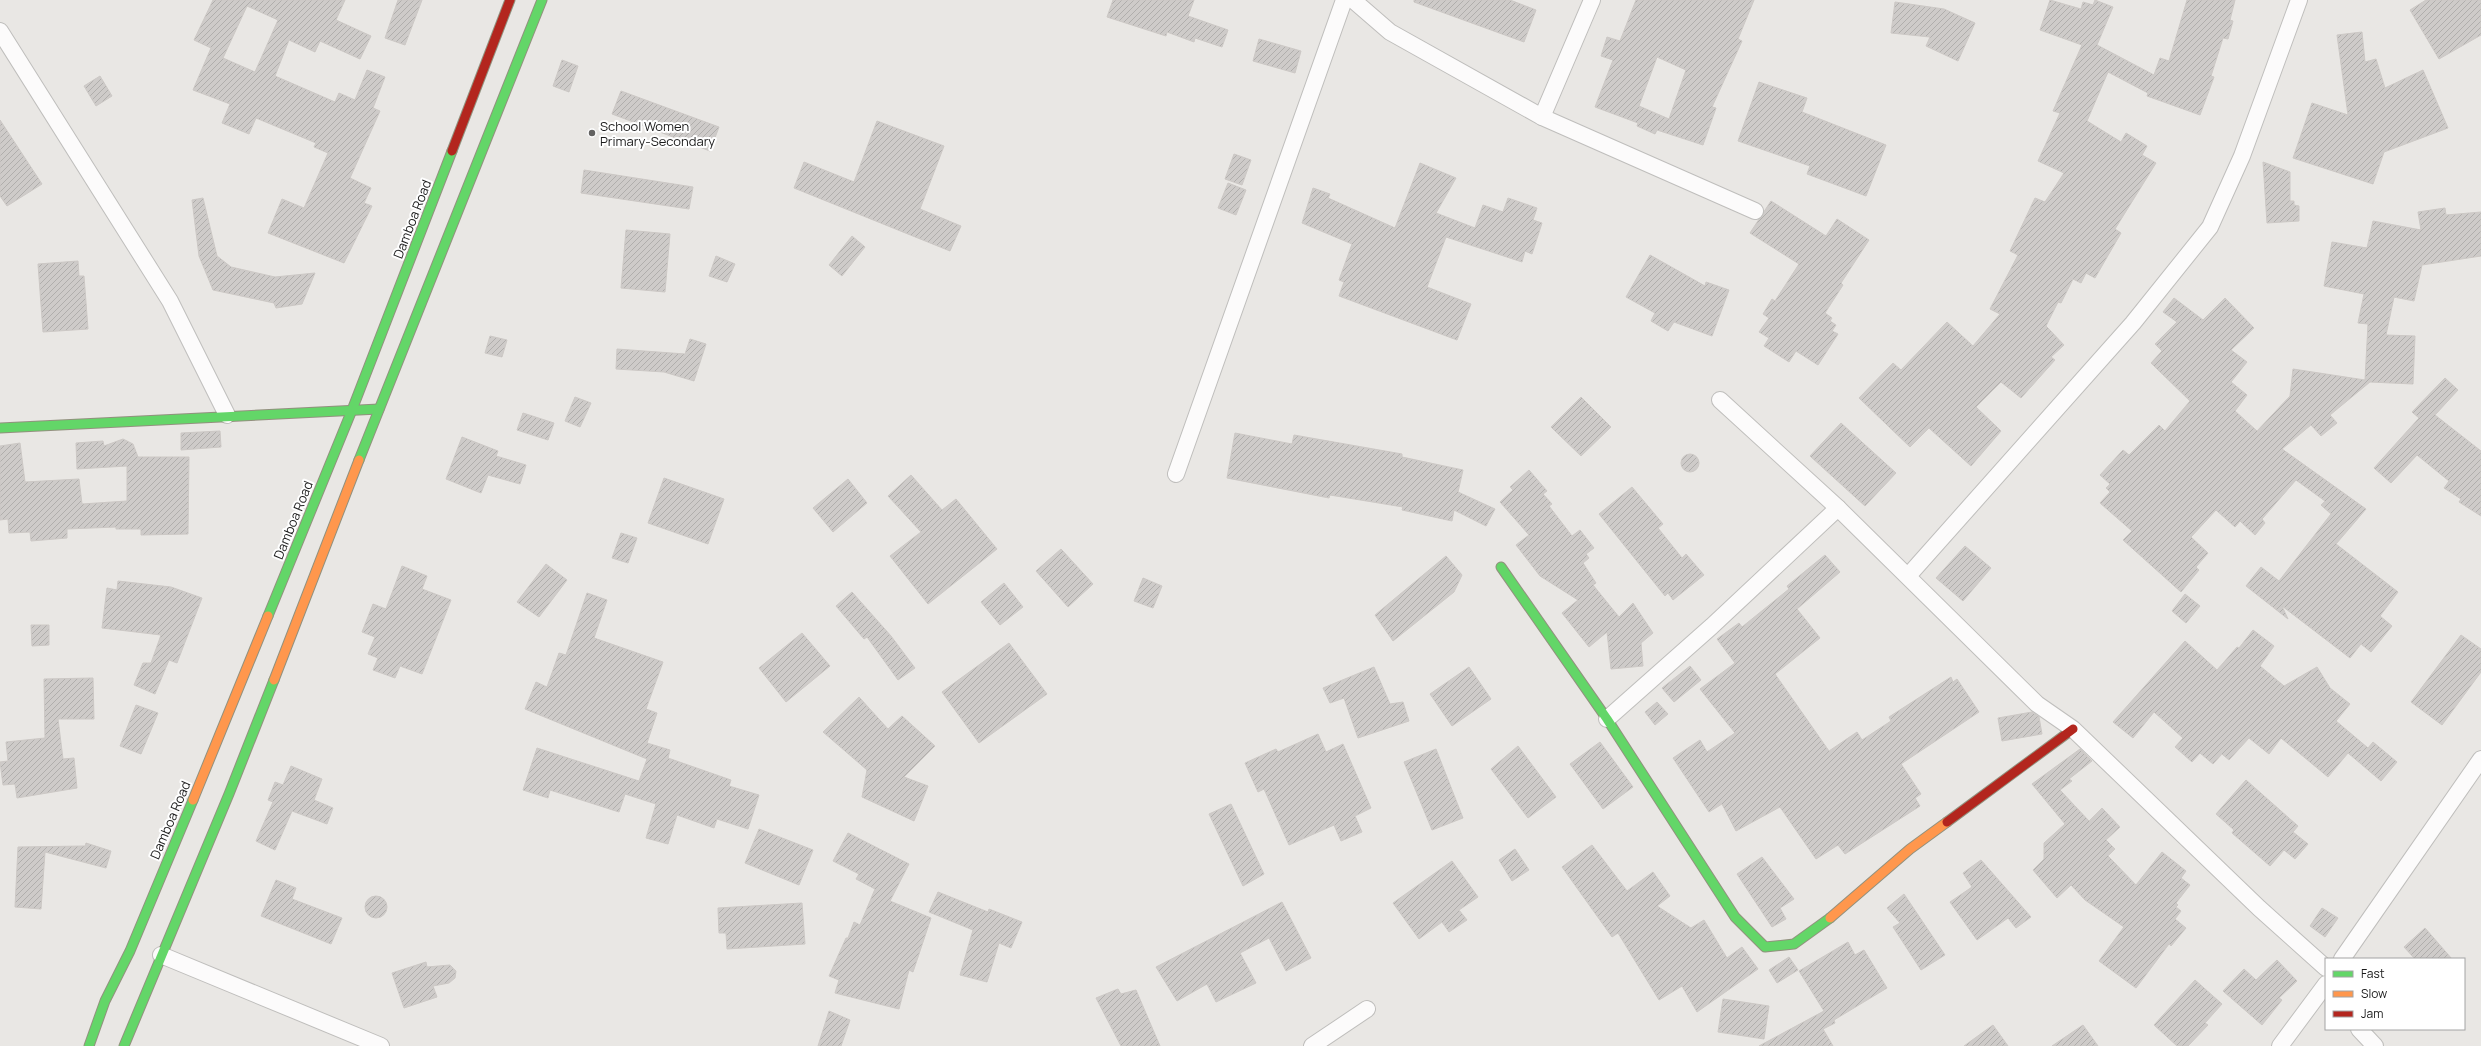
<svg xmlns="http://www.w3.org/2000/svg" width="2481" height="1046" font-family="Manrope,sans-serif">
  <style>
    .building { fill: url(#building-hatch); stroke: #ccc8c5; fill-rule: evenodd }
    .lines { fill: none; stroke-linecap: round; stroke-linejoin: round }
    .street-casing { stroke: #bfbebc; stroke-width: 18 }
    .fast-casing { stroke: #92917e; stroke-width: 11 }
    .slow-casing { stroke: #92917e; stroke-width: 11 }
    .jam-casing { stroke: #92917e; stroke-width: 11 }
    .street { stroke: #fcfbfb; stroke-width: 16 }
    .fast { stroke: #63d668; stroke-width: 9 }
    .slow { stroke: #ff974d; stroke-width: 9 }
    .jam { stroke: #b3261e; stroke-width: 9 }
    .poi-dot { fill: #636261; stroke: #fff; stroke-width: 1.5 }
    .labels { text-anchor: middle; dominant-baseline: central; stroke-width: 4; stroke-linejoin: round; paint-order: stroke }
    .poi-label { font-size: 13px; fill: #1b1b1b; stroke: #fff; text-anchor: start }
    .street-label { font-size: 13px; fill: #1b1b1b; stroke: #fff }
  </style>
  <defs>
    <pattern id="building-hatch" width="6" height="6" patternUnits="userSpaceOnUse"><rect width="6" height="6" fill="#cecbc9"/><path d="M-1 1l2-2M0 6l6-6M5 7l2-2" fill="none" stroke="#b0aeac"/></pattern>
  </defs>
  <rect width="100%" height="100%" fill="#e9e7e4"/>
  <g class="building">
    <path d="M 213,0 L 345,0 L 336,20 L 371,36 L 360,59 L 320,41 L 315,52 L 289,40 L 275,76 L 335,102 L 339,93 L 355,100 L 367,70 L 385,77 L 373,108 L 380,111 L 350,178 L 371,188 L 364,203 L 372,206 L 344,263 L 268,233 L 282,199 L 304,208 L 328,153 L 314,147 L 316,143 L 256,118 L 249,134 L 222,123 L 230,104 L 193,90 L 211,48 L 194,40 ZM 247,6 L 278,20 L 255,72 L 223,58 Z"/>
    <path d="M 398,0 L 422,0 L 405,45 L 385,38 Z"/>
    <path d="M 1113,0 L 1194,0 L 1188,16 L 1228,30 L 1222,47 L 1195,38 L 1194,42 L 1167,32 L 1166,36 L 1107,17 Z"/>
    <path d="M 1414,0 L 1510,0 L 1536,10 L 1524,42 L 1414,2 Z"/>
    <path d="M 1636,0 L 1754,0 L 1738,39 L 1742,41 L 1712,107 L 1716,108 L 1703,145 L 1657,130 L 1655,134 L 1637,126 L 1638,123 L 1595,107 L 1613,60 L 1601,56 L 1607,37 L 1620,41 ZM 1657,57 L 1686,70 L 1669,119 L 1639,106 Z"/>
    <path d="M 2050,0 L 2081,9 L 2083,2 L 2093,5 L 2095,0 L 2113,7 L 2097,45 L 2154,75 L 2160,58 L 2169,61 L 2187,0 L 2235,0 L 2230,20 L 2233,21 L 2228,39 L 2223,38 L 2211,76 L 2214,77 L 2200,115 L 2147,96 L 2148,93 L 2108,72 L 2087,121 L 2121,142 L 2126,133 L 2147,146 L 2142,155 L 2156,163 L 2115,229 L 2121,233 L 2095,278 L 2086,273 L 2081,283 L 2073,279 L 2061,303 L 2058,302 L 2046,326 L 2064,345 L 2051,357 L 2055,360 L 2021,398 L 2001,382 L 1976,407 L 2001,431 L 1971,466 L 1929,428 L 1910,447 L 1859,398 L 1893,363 L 1901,370 L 1947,322 L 1973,346 L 2000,314 L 1990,309 L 2018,255 L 2010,251 L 2035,198 L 2045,202 L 2064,173 L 2038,161 L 2060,113 L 2053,111 L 2082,45 L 2040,30 Z"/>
    <path d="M 2426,0 L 2481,0 L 2481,35 L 2439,59 L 2410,10 Z"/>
    <path d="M 1895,2 L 1944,9 L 1975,23 L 1958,61 L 1926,46 L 1930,37 L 1891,33 Z"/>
    <path d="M 2362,32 L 2365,62 L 2376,59 L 2385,88 L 2423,70 L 2448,128 L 2384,152 L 2373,184 L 2293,158 L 2312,103 L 2348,115 L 2337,35 Z"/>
    <path d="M 1259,39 L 1301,51 L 1295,73 L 1253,61 Z"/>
    <path d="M 562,60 L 578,66 L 569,92 L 553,86 Z"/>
    <path d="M 100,76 L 112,96 L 96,106 L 84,86 Z"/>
    <path d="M 1759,82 L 1807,98 L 1802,112 L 1886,145 L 1866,196 L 1807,174 L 1810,166 L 1738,141 Z"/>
    <path d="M 621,91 L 719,127 L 710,151 L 612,114 Z"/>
    <path d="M 0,120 L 42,184 L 7,206 L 0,196 Z"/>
    <path d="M 877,121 L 944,146 L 920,209 L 961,226 L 950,251 L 794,188 L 804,162 L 854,182 Z"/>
    <path d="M 1234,154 L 1251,160 L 1242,185 L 1225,179 Z"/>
    <path d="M 2263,162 L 2290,172 L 2290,201 L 2294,201 L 2294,205 L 2299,206 L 2299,221 L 2267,223 Z"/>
    <path d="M 1420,163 L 1456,178 L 1436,213 L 1475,228 L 1483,205 L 1503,212 L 1508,198 L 1537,208 L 1533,220 L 1542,223 L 1532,254 L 1525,251 L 1522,262 L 1446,237 L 1427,287 L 1471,304 L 1457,340 L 1339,296 L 1344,282 L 1339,280 L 1352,244 L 1302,223 L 1313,188 L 1330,194 L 1328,198 L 1395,228 Z"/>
    <path d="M 584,170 L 693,187 L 689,209 L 581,193 Z"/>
    <path d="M 1228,183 L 1246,190 L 1236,215 L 1218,208 Z"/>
    <path d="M 203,198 L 217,256 L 231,267 L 275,277 L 315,273 L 302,304 L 276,308 L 274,303 L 213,290 L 199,256 L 192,200 Z"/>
    <path d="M 1771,201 L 1826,236 L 1837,219 L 1869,240 L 1841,283 L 1843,285 L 1825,313 L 1832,318 L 1830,321 L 1836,325 L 1832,331 L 1838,334 L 1818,365 L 1796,351 L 1789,362 L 1764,346 L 1769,338 L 1759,332 L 1769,318 L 1763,314 L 1772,299 L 1775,301 L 1799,264 L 1750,233 Z"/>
    <path d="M 2445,208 L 2446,215 L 2481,212 L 2481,256 L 2422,265 L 2414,301 L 2394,297 L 2386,335 L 2415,336 L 2413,384 L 2370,382 L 2330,415 L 2337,423 L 2321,436 L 2311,425 L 2282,449 L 2366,509 L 2336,544 L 2398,592 L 2380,616 L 2392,626 L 2371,652 L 2361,644 L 2350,658 L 2282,606 L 2288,619 L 2246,586 L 2261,567 L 2279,581 L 2331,514 L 2321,505 L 2325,501 L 2296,480 L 2262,519 L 2265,523 L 2255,535 L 2240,521 L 2235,527 L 2216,510 L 2191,537 L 2208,553 L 2196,567 L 2199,570 L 2181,592 L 2123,540 L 2132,531 L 2100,503 L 2110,492 L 2106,488 L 2110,484 L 2100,475 L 2123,450 L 2129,455 L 2159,425 L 2165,431 L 2190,401 L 2151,363 L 2162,351 L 2155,344 L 2177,322 L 2163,312 L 2174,298 L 2203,320 L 2225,298 L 2254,328 L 2231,350 L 2247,362 L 2231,382 L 2247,395 L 2235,411 L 2257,431 L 2290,396 L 2293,369 L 2365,380 L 2368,324 L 2358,323 L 2364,294 L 2324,286 L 2332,242 L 2367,248 L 2373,221 L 2421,230 L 2418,212 Z"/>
    <path d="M 626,230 L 670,234 L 665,292 L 621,288 Z"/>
    <path d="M 852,236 L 865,247 L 842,276 L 829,265 Z"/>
    <path d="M 1650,255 L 1705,286 L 1706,282 L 1729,290 L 1712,336 L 1674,322 L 1668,331 L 1651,321 L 1655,313 L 1626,297 Z"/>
    <path d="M 716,256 L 735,264 L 727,282 L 709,276 Z"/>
    <path d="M 78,261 L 79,276 L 84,276 L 88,329 L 43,332 L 38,264 Z"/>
    <path d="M 490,336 L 507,340 L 502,357 L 485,353 Z"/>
    <path d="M 690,339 L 706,344 L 694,381 L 664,372 L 616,369 L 617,349 L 685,354 Z"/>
    <path d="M 2445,378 L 2458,390 L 2435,415 L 2481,451 L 2481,516 L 2459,502 L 2461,499 L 2444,488 L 2449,481 L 2417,455 L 2391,483 L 2374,468 L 2419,418 L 2412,412 Z"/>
    <path d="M 575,397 L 591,403 L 580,427 L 565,421 Z"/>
    <path d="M 1581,397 L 1611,427 L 1581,456 L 1551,427 Z"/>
    <path d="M 523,413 L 554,423 L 548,440 L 517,430 Z"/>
    <path d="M 1841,423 L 1896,473 L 1865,506 L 1810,456 Z"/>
    <path d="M 220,431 L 221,447 L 181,450 L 181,433 Z"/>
    <path d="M 1235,433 L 1292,444 L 1294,435 L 1402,454 L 1402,457 L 1463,470 L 1458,492 L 1495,509 L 1486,526 L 1454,510 L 1452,521 L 1402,510 L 1403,507 L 1330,495 L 1329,498 L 1227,478 Z"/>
    <path d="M 462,437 L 498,451 L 496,456 L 526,465 L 520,484 L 488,475 L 481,493 L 446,479 Z"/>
    <path d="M 123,439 L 133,444 L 138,457 L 189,457 L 188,534 L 141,535 L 141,529 L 116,529 L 116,527 L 67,529 L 67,538 L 31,541 L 30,532 L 9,533 L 8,519 L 0,520 L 0,446 L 20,443 L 25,482 L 79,479 L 82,504 L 127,501 L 127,466 L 77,469 L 76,443 L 103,441 L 104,446 Z"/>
    <circle cx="1690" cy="463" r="9"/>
    <path d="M 1529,470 L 1547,491 L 1543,494 L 1552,504 L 1549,506 L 1572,536 L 1580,530 L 1594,548 L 1586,554 L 1589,558 L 1583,563 L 1596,583 L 1593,585 L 1619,617 L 1633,603 L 1653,633 L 1641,643 L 1643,666 L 1611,669 L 1607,632 L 1589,647 L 1562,613 L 1578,600 L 1540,576 L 1516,545 L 1529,535 L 1500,502 L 1513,490 L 1510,487 Z"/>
    <path d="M 911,475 L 942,510 L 956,499 L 997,549 L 928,604 L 890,556 L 921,532 L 888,496 Z"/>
    <path d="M 664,478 L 724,499 L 708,544 L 648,523 Z"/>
    <path d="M 848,479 L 867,503 L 833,532 L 813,508 Z"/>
    <path d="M 1632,487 L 1663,524 L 1658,528 L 1682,558 L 1686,554 L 1704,575 L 1673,600 L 1668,593 L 1665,596 L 1599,514 Z"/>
    <path d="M 621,533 L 637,538 L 628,563 L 612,558 Z"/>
    <path d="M 1965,546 L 1991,568 L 1963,601 L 1936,578 Z"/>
    <path d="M 1061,549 L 1093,584 L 1068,607 L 1036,571 Z"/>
    <path d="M 1825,555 L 1840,572 L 1797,609 L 1820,638 L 1775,674 L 1829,751 L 1857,732 L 1862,740 L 1891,721 L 1889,717 L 1951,677 L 1953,682 L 1957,679 L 1979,712 L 1901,764 L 1921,794 L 1915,798 L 1920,806 L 1845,854 L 1838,845 L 1816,859 L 1780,807 L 1736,831 L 1722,804 L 1709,812 L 1673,758 L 1700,740 L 1707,752 L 1735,733 L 1700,689 L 1735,663 L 1717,639 L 1739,623 L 1742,627 L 1789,589 L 1787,586 Z"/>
    <path d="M 1446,556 L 1462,575 L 1454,592 L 1393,641 L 1375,615 Z"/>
    <path d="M 546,564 L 567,580 L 539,617 L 517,602 Z"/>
    <path d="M 402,566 L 427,576 L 422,589 L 451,600 L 422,674 L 400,666 L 395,678 L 373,670 L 378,658 L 368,654 L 375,637 L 362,632 L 373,604 L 386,609 Z"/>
    <path d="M 1143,578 L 1162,586 L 1153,608 L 1134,601 Z"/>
    <path d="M 118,581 L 171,587 L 202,598 L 177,663 L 169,660 L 155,694 L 134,685 L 143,663 L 151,663 L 161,635 L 102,628 L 107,588 L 117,590 Z"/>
    <path d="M 1004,583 L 1023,607 L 1000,625 L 981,602 Z"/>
    <path d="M 852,592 L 891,636 L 915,668 L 898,680 L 867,637 L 864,639 L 836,606 Z"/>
    <path d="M 587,593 L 607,600 L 594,638 L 663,662 L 646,709 L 657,713 L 647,743 L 670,750 L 668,758 L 731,780 L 729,786 L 759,795 L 748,829 L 717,819 L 714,828 L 677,815 L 668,844 L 646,838 L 656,804 L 625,794 L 619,812 L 550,790 L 548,798 L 523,790 L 537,748 L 639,781 L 647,759 L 525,709 L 536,682 L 547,687 L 559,653 L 566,655 Z"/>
    <path d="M 2185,594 L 2200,606 L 2186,623 L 2172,611 Z"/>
    <path d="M 31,625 L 49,625 L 49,645 L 32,646 Z"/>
    <path d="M 2253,630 L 2274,646 L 2260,666 L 2284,686 L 2317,667 L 2330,688 L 2350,704 L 2336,721 L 2368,748 L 2373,742 L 2397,762 L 2381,781 L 2348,753 L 2328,777 L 2281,738 L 2269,754 L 2249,738 L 2229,760 L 2222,754 L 2213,764 L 2200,753 L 2192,762 L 2175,747 L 2183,738 L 2154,712 L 2133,738 L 2113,722 L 2185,641 L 2217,670 L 2237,647 L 2239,648 Z"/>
    <path d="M 802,633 L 830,666 L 786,702 L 759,668 Z"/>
    <path d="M 2461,635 L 2481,649 L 2481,672 L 2442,725 L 2411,702 Z"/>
    <path d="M 1009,643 L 1047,694 L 979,743 L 942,692 Z"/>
    <path d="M 1690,666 L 1701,680 L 1674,702 L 1662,688 Z"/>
    <path d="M 1374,667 L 1390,704 L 1403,702 L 1409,721 L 1358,738 L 1344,698 L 1330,703 L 1323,688 Z"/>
    <path d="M 1469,667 L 1491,699 L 1452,726 L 1430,694 Z"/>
    <path d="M 93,678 L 94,719 L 58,719 L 63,759 L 74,758 L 77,788 L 17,798 L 15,784 L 3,785 L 0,762 L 8,761 L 6,742 L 45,738 L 44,679 Z"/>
    <path d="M 859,697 L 888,729 L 902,716 L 935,746 L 904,777 L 928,786 L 914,821 L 862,797 L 867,770 L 823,732 Z"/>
    <path d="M 1657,702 L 1668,714 L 1655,725 L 1645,712 Z"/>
    <path d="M 136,705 L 158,713 L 141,754 L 120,746 Z"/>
    <path d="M 2032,712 L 2039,717 L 2042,734 L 2002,741 L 1998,718 Z"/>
    <path d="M 1318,734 L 1326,752 L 1343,744 L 1371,808 L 1355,816 L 1362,832 L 1341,841 L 1334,825 L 1289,845 L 1264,789 L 1258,792 L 1245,763 L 1276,749 L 1278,752 Z"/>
    <path d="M 1600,742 L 1633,787 L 1603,809 L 1570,764 Z"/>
    <path d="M 1518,746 L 1556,797 L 1528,818 L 1491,769 Z"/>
    <path d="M 1436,749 L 1463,818 L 1432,830 L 1404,762 Z"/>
    <path d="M 2080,749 L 2092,761 L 2069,779 L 2072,781 L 2060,790 L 2089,821 L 2102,808 L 2120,827 L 2106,840 L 2115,849 L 2108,856 L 2136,885 L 2162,852 L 2186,871 L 2181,878 L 2190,885 L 2176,903 L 2178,905 L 2176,907 L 2181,911 L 2175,919 L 2186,928 L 2171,946 L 2169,944 L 2136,988 L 2099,961 L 2124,927 L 2085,900 L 2071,885 L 2057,898 L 2033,870 L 2044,859 L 2044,843 L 2065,824 L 2032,784 Z"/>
    <path d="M 291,766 L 322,779 L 314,800 L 333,808 L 327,824 L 292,811 L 275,850 L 256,841 L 273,802 L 268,800 L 275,782 L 283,785 Z"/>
    <path d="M 2246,780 L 2298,826 L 2293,832 L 2308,844 L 2295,859 L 2284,850 L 2270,866 L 2232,833 L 2234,830 L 2216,814 Z"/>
    <path d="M 1231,804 L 1264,874 L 1243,886 L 1209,814 Z"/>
    <path d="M 759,829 L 813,850 L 799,885 L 745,863 Z"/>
    <path d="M 848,833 L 909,864 L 890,901 L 931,918 L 913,972 L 909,970 L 899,1009 L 835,993 L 839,980 L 829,976 L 846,938 L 848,938 L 854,922 L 860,925 L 875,889 L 856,879 L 859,874 L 833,861 Z"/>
    <path d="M 86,843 L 111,851 L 106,868 L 45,852 L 41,909 L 15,907 L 18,847 L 85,846 Z"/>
    <path d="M 1592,845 L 1627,891 L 1653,872 L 1670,896 L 1657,906 L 1691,928 L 1704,920 L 1727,958 L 1742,947 L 1758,969 L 1697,1012 L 1682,986 L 1659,1000 L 1618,933 L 1612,937 L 1562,867 Z"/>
    <path d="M 1515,849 L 1529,870 L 1512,881 L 1499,860 Z"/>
    <path d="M 1762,857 L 1794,899 L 1780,908 L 1786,919 L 1772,927 L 1737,874 Z"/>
    <path d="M 1981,860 L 2031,917 L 2016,928 L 2008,918 L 1977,940 L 1950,902 L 1972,887 L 1963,873 Z"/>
    <path d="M 1452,861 L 1478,897 L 1459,910 L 1467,920 L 1449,932 L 1442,922 L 1419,939 L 1393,903 Z"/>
    <path d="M 276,880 L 296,888 L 292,899 L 342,918 L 331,944 L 261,916 Z"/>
    <path d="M 938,892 L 988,912 L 989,909 L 1022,922 L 1011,948 L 999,943 L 987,982 L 960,975 L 973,930 L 929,912 Z"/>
    <path d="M 1904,894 L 1945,955 L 1921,970 L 1893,927 L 1900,923 L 1887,908 Z"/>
    <circle cx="376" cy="907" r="11"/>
    <path d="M 1282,902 L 1311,958 L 1286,971 L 1269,938 L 1240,953 L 1256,983 L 1216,1002 L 1207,984 L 1177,1001 L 1156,967 Z"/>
    <path d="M 802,903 L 805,944 L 727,949 L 726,933 L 719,933 L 718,908 Z"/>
    <path d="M 2322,908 L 2338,918 L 2325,937 L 2310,926 Z"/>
    <path d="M 2425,928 L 2452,959 L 2415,959 L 2404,947 Z"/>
    <path d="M 1848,942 L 1855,955 L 1864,950 L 1887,988 L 1834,1020 L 1835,1023 L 1823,1029 L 1833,1046 L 1759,1046 L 1824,1011 L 1799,971 Z"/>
    <path d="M 1789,957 L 1798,970 L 1777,983 L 1769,970 Z"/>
    <path d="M 2277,960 L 2297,981 L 2279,998 L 2282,1000 L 2262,1025 L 2223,991 L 2244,969 L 2256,980 Z"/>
    <path d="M 426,962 L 427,967 L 450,965 L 456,971 L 455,978 L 449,983 L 433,986 L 437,997 L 404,1008 L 392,973 Z"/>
    <path d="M 2195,980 L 2222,1004 L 2205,1023 L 2208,1025 L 2188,1046 L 2177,1046 L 2154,1025 Z"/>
    <path d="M 1118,989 L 1121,994 L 1136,990 L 1160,1046 L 1121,1046 L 1096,998 Z"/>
    <path d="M 1723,999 L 1769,1006 L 1764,1039 L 1718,1032 Z"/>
    <path d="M 829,1011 L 850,1020 L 841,1046 L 818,1046 Z"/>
    <path d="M 1993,1025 L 2008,1046 L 1964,1046 Z"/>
    <path d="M 2083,1025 L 2098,1046 L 2052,1046 Z"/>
  </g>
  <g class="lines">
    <defs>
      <g id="street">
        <path d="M 1353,0 L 1390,32 L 1542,117 L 1755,211"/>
        <path d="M 0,31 L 170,301 L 227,415"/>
        <path d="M 1542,117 L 1592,0"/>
        <path d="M 1720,400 L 1838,508 L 2037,704 L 2073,729 L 2259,908 L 2326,968"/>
        <path d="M 1176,474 L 1344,0"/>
        <path d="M 1908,576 L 2133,323 L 2210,227 L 2242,156 L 2299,0"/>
        <path d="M 1607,719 L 1712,626 L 1838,508"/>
        <path d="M 161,955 L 381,1046"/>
        <path d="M 2342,959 L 2481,759"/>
        <path d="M 2359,1029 L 2375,1046"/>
        <path d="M 1312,1046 L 1367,1009"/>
        <path d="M 2280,1046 L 2326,984"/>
      </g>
      <g id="fast">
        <path d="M 0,428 L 379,409"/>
        <path d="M 359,460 L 542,0"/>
        <path d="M 1501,567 L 1607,719 L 1735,917 L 1765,947 L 1794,944 L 1830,918"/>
        <path d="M 268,616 L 352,410 L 452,151"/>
        <path d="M 89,1046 L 105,1001 L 130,951 L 193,800"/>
        <path d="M 124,1046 L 229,794 L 274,680"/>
      </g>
      <g id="slow">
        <path d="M 274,680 L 359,460"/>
        <path d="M 193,800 L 268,616"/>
        <path d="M 1830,918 L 1910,849 L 1947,822"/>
      </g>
      <g id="jam">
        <path d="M 452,151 L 510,0"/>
        <path d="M 1947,822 L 2073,729"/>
      </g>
    </defs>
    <use href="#street" class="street-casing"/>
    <use href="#fast" class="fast-casing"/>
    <use href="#slow" class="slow-casing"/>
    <use href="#jam" class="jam-casing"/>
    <use href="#street" class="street"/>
    <use href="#fast" class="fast"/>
    <use href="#slow" class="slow"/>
    <use href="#jam" class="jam"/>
  </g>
  <circle class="poi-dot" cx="592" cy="133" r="4"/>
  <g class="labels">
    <g class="poi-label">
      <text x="600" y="126">School Women<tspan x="600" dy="15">Primary-Secondary</tspan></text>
    </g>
    <g class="street-label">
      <text transform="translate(412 219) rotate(-69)">Damboa Road</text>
      <text transform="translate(293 520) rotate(-68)">Damboa Road</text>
      <text transform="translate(170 820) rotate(-67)">Damboa Road</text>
    </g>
  </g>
  <rect x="2325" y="958" width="140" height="72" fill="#ffffff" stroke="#a4a4a4"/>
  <rect x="2333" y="971" width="20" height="6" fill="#63d668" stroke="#a4a4a4"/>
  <text x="2361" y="978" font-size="12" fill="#1b1b1b">Fast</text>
  <rect x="2333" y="991" width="20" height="6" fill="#ff974d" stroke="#a4a4a4"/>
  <text x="2361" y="998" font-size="12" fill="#1b1b1b">Slow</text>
  <rect x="2333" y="1011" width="20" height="6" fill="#b3261e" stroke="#a4a4a4"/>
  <text x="2361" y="1018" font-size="12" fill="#1b1b1b">Jam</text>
</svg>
